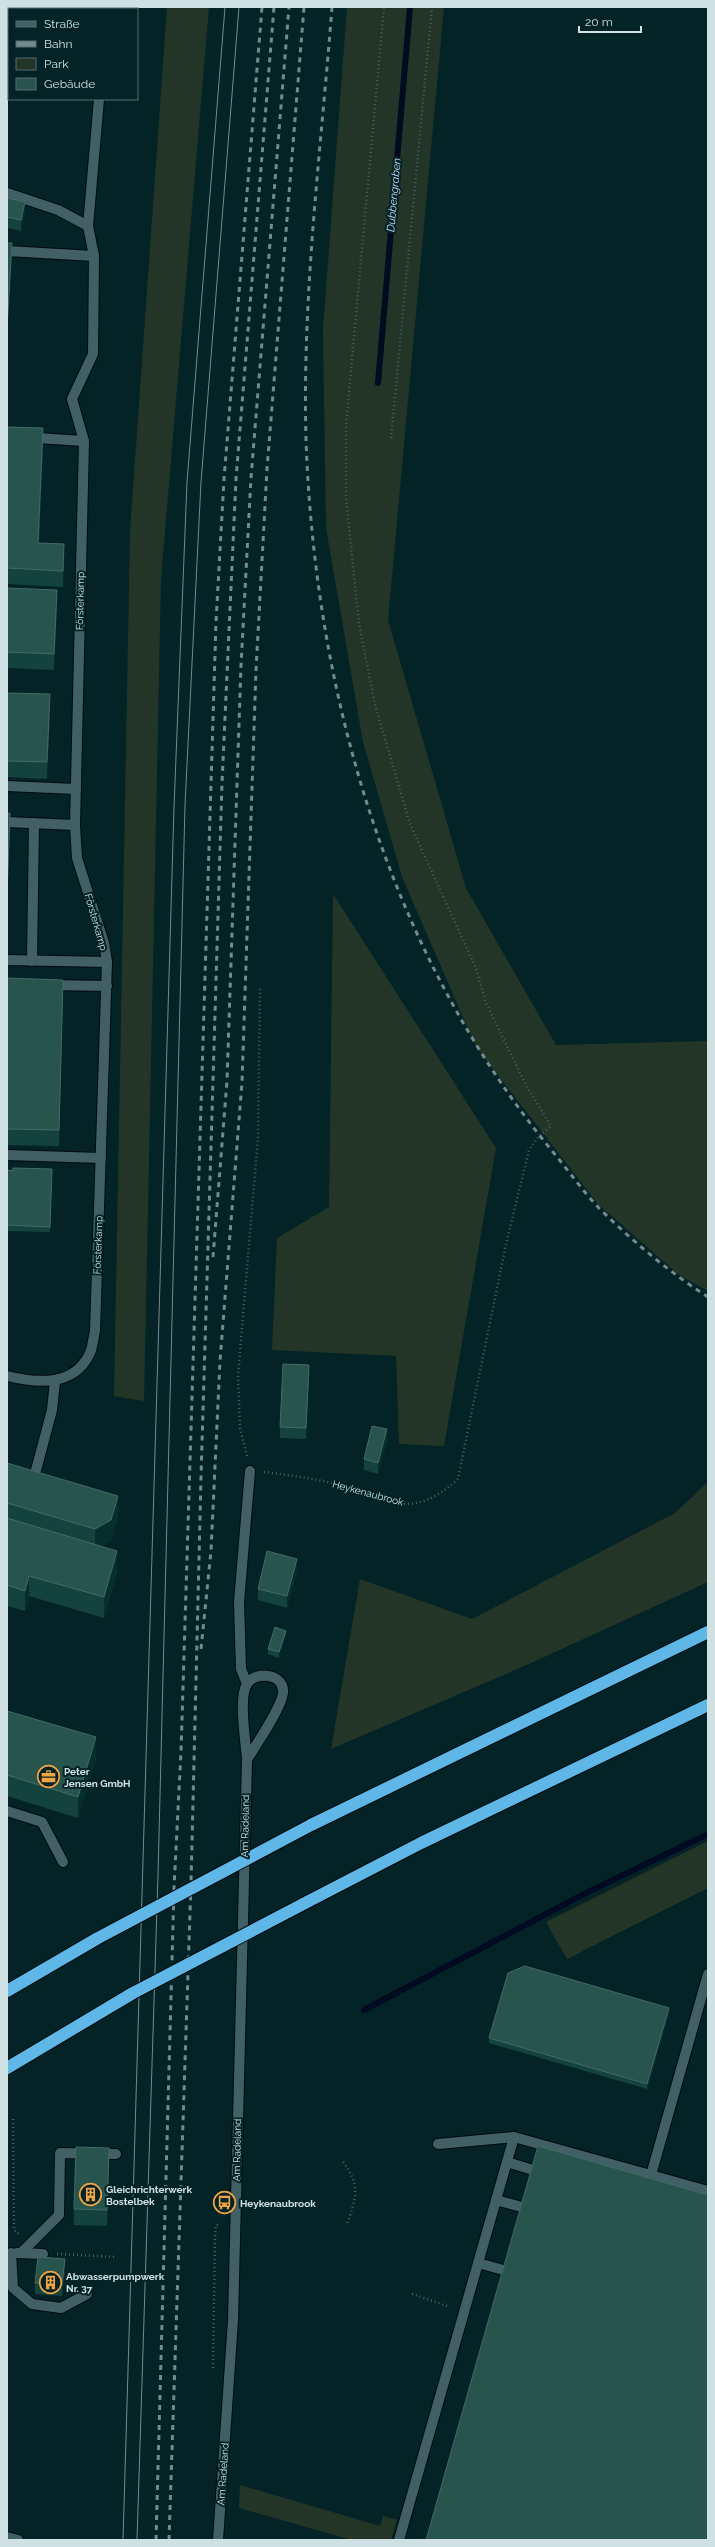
<svg xmlns="http://www.w3.org/2000/svg" width="715" height="2547" font-family="Raleway,sans-serif">
  <style>
    .green { fill: #233527 }
    .lines { fill: none; stroke-linecap: round; stroke-linejoin: round }
    .stream { stroke: #020a21; stroke-width: 6 }
    .lane-casing { stroke: #000b0e; stroke-width: 12 }
    .street-casing { stroke: #000b0e; stroke-width: 12 }
    .highway-casing { stroke: #000b0e; stroke-width: 14 }
    .path { stroke: #466164; stroke-width: 2.5; stroke-dasharray: 1 3; stroke-linecap: butt }
    .lane { stroke: #416065; stroke-width: 10 }
    .street { stroke: #416065; stroke-width: 10 }
    .highway { stroke: #5fb7e8; stroke-width: 12 }
    .tram { stroke: #738b8e; stroke-width: 1 }
    .rail { stroke: #738b8e; stroke-width: 3; stroke-dasharray: 5 5; stroke-linecap: butt }
    .highway-bridge-casing { stroke: #000b0e; stroke-width: 14; stroke-linecap: butt }
    .highway-bridge { stroke: #5fb7e8; stroke-width: 12 }
    .wall { fill: #14433d }
    .shaded-wall { fill: #052f2c }
    .building { fill: #28544e; stroke: #436a66 }
    .labels { text-anchor: middle; dominant-baseline: central; stroke-width: 4; stroke-linejoin: round; paint-order: stroke }
    .street-label { font-size: 10px; fill: #d0e1e3; stroke: #032327 }
    .poi-label { font-size: 10px; font-weight: bold; fill: #d0e1e3; stroke: #032327; text-anchor: start }
    .water-label { font-size: 11px; font-style: italic; fill: #cadcfd; stroke: #032327 }
  </style>
  <rect width="100%" height="100%" fill="#032327"/>
  <g class="green">
    <path d="M 167,7 L 209,7 L 161,579 L 144,1401 L 114,1396 L 130,531 Z"/>
    <path d="M 347,7 L 444,7 L 388,620 L 466,888 L 556,1045 L 708,1041 L 708,1291 L 679,1275 L 598,1204 L 476,1047 L 402,877 L 363,742 L 326,528 L 323,329 Z"/>
    <path d="M 333,894 L 496,1148 L 444,1446 L 399,1444 L 396,1356 L 272,1350 L 277,1238 L 329,1207 Z"/>
    <path d="M 708,1482 L 708,1582 L 529,1664 L 331,1749 L 360,1579 L 472,1619 L 675,1513 Z"/>
    <path d="M 708,1841 L 708,1888 L 567,1959 L 546,1922 Z"/>
    <path d="M 240,2485 L 380,2526 L 383,2516 L 397,2520 L 391,2540 L 352,2540 L 239,2508 Z"/>
  </g>
  <g class="lines">
    <g class="stream">
      <path d="M 378,383 L 410,7"/>
      <path d="M 364,2010 L 584,1894 L 708,1834"/>
    </g>
    <defs>
      <g id="lane">
        <path d="M 100,7 L 101,9"/>
        <path d="M 7,193 L 58,210 L 88,226"/>
        <path d="M 7,251 L 94,256"/>
        <path d="M 72,399 L 93,354 L 94,256 L 88,226 L 99,99"/>
        <path d="M 7,436 L 84,441"/>
        <path d="M 7,786 L 76,789"/>
        <path d="M 7,822 L 75,825"/>
        <path d="M 7,960 L 107,962"/>
        <path d="M 32,961 L 34,823"/>
        <path d="M 51,985 L 107,986"/>
        <path d="M 7,1155 L 101,1158"/>
        <path d="M 35,1474 L 52,1410 L 55,1381"/>
        <path d="M 7,1811 L 42,1822 L 63,1862"/>
        <path d="M 438,2144 L 514,2137 L 708,2191"/>
        <path d="M 507,2162 L 536,2171"/>
        <path d="M 651,2175 L 708,1974"/>
        <path d="M 496,2200 L 525,2208"/>
        <path d="M 11,2253 L 13,2288 L 32,2304 L 61,2308 L 87,2294"/>
        <path d="M 17,2253 L 43,2254"/>
        <path d="M 21,2253 L 59,2215 L 60,2153 L 116,2154"/>
        <path d="M 478,2263 L 507,2271"/>
        <path d="M 7,2537 L 18,2540"/>
        <path d="M 399,2540 L 514,2137"/>
      </g>
      <g id="street">
        <path d="M 7,1376 C 36,1383 73,1387 89,1355 C 93,1348 93,1338 95,1331 L 107,962 L 104,943 L 77,858 L 75,825 L 84,441 L 72,399"/>
        <path d="M 247,1684 L 241,1669 L 239,1602 L 250,1471"/>
        <path d="M 218,2540 L 233,2320 L 247,1760 C 246,1742 238,1698 247,1684 C 256,1670 285,1674 283,1693 C 282,1707 255,1746 247,1760"/>
      </g>
      <g id="highway">
        <path d="M 311,1825 L 708,1632"/>
        <path d="M 307,1902 L 421,1843 L 708,1705"/>
      </g>
    </defs>
    <use href="#lane" class="lane-casing"/>
    <use href="#street" class="street-casing"/>
    <use href="#highway" class="highway-casing"/>
    <g class="path">
      <path d="M 391,438 L 432,7"/>
      <path d="M 247,1456 L 240,1428 L 238,1375 L 258,1138 L 260,986"/>
      <path d="M 264,1472 C 288,1475 313,1478 336,1484 C 388,1499 411,1522 458,1479 L 506,1244 L 529,1150 L 539,1136 L 551,1126 L 526,1085 L 486,1003 L 475,966 L 410,824 L 375,705 L 359,624 L 346,498 L 346,425 L 384,7"/>
      <path d="M 13,2119 L 14,2230 L 19,2234"/>
      <path d="M 343,2162 C 361,2185 356,2199 347,2224"/>
      <path d="M 57,2254 L 117,2257"/>
      <path d="M 412,2294 L 450,2307"/>
      <path d="M 213,2368 L 215,2234 L 216,2225 L 220,2225"/>
    </g>
    <use href="#lane" class="lane"/>
    <use href="#street" class="street"/>
    <use href="#highway" class="highway"/>
    <g class="tram">
      <path d="M 123,2540 L 174,807 L 187,482 L 225,7"/>
      <path d="M 137,2540 L 158,1875 L 185,805 L 201,482 L 239,7"/>
    </g>
    <g class="rail">
      <path d="M 332,7 C 321,150 302,295 306,440 C 315,694 389,954 553,1152 C 568,1170 582,1190 598,1207 C 631,1240 669,1272 708,1297"/>
      <path d="M 213,1257 L 227,1081 L 241,665 L 251,478 L 289,7"/>
      <path d="M 201,1649 L 211,1551 L 220,1361 L 242,1082 L 256,670 L 267,469 L 304,7"/>
      <path d="M 156,2540 L 174,1888 L 181,1752 L 216,622 L 224,479 L 262,7"/>
      <path d="M 169,2540 L 191,1883 L 201,1477 L 222,783 L 236,479 L 274,7"/>
    </g>
    <defs>
      <g id="highway-bridge">
        <path d="M 7,1991 L 98,1938 L 311,1825"/>
        <path d="M 7,2068 L 133,1993 L 307,1902"/>
      </g>
    </defs>
    <use href="#highway-bridge" class="highway-bridge-casing"/>
    <use href="#highway-bridge" class="highway-bridge"/>
  </g>
  <g class="wall">
    <path d="M 7,198 L 25,213 L 21,231 L 7,228 Z"/>
    <path d="M 7,427 L 43,444 L 39,543 L 64,560 L 63,587 L 7,584 Z"/>
    <path d="M 7,588 L 57,606 L 54,670 L 7,668 Z"/>
    <path d="M 7,693 L 50,710 L 47,779 L 7,777 Z"/>
    <path d="M 7,978 L 63,996 L 59,1146 L 7,1145 Z"/>
    <path d="M 52,1169 L 50,1232 L 7,1231 L 7,1170 Z"/>
    <path d="M 309,1376 L 306,1439 L 280,1438 L 280,1427 Z"/>
    <path d="M 387,1441 L 378,1474 L 364,1470 L 364,1459 Z"/>
    <path d="M 7,1463 L 118,1516 L 111,1541 L 101,1546 L 117,1572 L 104,1618 L 29,1596 L 25,1611 L 7,1606 Z"/>
    <path d="M 297,1570 L 287,1608 L 258,1600 L 258,1589 Z"/>
    <path d="M 286,1636 L 279,1658 L 268,1654 L 268,1649 Z"/>
    <path d="M 7,1711 L 96,1758 L 78,1818 L 7,1796 Z"/>
    <path d="M 669,2014 L 647,2089 L 489,2043 L 489,2038 Z"/>
    <path d="M 109,2164 L 107,2226 L 74,2225 L 74,2209 Z"/>
    <path d="M 65,2270 L 62,2296 L 35,2294 L 35,2283 Z"/>
  </g>
  <g class="shaded-wall">
    <path d="M 25,202 L 25,213 L 21,231 L 21,220 Z"/>
    <path d="M 12,243 L 12,259 L 7,344 L 7,328 Z"/>
    <path d="M 43,428 L 43,444 L 38,559 L 38,543 Z"/>
    <path d="M 64,544 L 64,560 L 63,587 L 63,571 Z"/>
    <path d="M 57,590 L 57,606 L 54,670 L 54,654 Z"/>
    <path d="M 50,694 L 50,710 L 47,779 L 47,762 Z"/>
    <path d="M 10,813 L 10,830 L 7,912 L 7,896 Z"/>
    <path d="M 63,980 L 63,996 L 59,1146 L 59,1130 Z"/>
    <path d="M 309,1365 L 309,1376 L 306,1439 L 306,1428 Z"/>
    <path d="M 387,1429 L 387,1441 L 378,1474 L 378,1463 Z"/>
    <path d="M 118,1496 L 118,1516 L 111,1541 L 95,1550 L 95,1529 Z"/>
    <path d="M 117,1551 L 117,1572 L 104,1618 L 104,1597 Z"/>
    <path d="M 297,1559 L 297,1570 L 287,1608 L 287,1596 Z"/>
    <path d="M 29,1576 L 29,1596 L 25,1611 L 25,1591 Z"/>
    <path d="M 286,1631 L 286,1636 L 279,1658 L 279,1652 Z"/>
    <path d="M 96,1737 L 96,1758 L 78,1818 L 78,1797 Z"/>
    <path d="M 669,2008 L 669,2014 L 647,2089 L 647,2084 Z"/>
    <path d="M 109,2148 L 109,2164 L 107,2226 L 107,2210 Z"/>
    <path d="M 65,2259 L 65,2270 L 62,2296 L 62,2285 Z"/>
  </g>
  <g class="building">
    <path d="M 7,198 L 25,202 L 21,220 L 7,217 Z"/>
    <path d="M 7,243 L 12,243 L 7,328 Z"/>
    <path d="M 7,427 L 43,428 L 38,543 L 64,544 L 63,571 L 7,568 Z"/>
    <path d="M 7,588 L 57,590 L 54,654 L 7,652 Z"/>
    <path d="M 7,693 L 50,694 L 47,762 L 7,761 Z"/>
    <path d="M 7,813 L 10,813 L 7,896 Z"/>
    <path d="M 7,978 L 63,980 L 59,1130 L 7,1129 Z"/>
    <path d="M 13,1168 L 52,1169 L 50,1227 L 7,1225 L 7,1170 L 13,1171 Z"/>
    <path d="M 283,1364 L 309,1365 L 306,1428 L 280,1427 Z"/>
    <path d="M 372,1426 L 387,1429 L 378,1463 L 364,1459 Z"/>
    <path d="M 7,1463 L 118,1496 L 111,1520 L 95,1529 L 7,1503 Z"/>
    <path d="M 7,1518 L 117,1551 L 104,1597 L 29,1576 L 25,1591 L 7,1585 Z"/>
    <path d="M 267,1551 L 297,1559 L 287,1596 L 258,1589 Z"/>
    <path d="M 275,1627 L 286,1631 L 279,1652 L 268,1649 Z"/>
    <path d="M 7,1711 L 96,1737 L 78,1797 L 7,1775 Z"/>
    <path d="M 525,1966 L 669,2008 L 647,2084 L 489,2038 L 508,1973 Z"/>
    <path d="M 538,2146 L 708,2195 L 708,2540 L 426,2540 Z"/>
    <path d="M 76,2147 L 109,2148 L 107,2210 L 74,2209 Z"/>
    <path d="M 38,2257 L 65,2259 L 62,2285 L 35,2283 Z"/>
  </g>
  <defs>
    <symbol id="office-ring" viewBox="-11 -11 22 22"><circle r="9.5" fill="#032327" stroke="#f3a442" stroke-width="1.5"/><path d="M-6-3h4V-5.5h4V-3h4V5H-6ZM-1-4.5V-3h2v-1.5ZM-6 0V1H6V0Z" fill="#f3a442"/></symbol>
    <symbol id="building-ring" viewBox="-11 -11 22 22"><circle r="9.5" fill="#032327" stroke="#f3a442" stroke-width="1.5"/><path d="M-4-6H4V6H1V3H-1V6H-4ZM-2.5-4.3h1.7v1.8h-1.7ZM.8-4.3h1.7v1.8H.8ZM-2.5-1h1.7V.8h-1.7ZM.8-1h1.7V.8H.8Z" fill="#f3a442"/></symbol>
    <symbol id="bus-ring" viewBox="-11 -11 22 22"><circle r="9.5" fill="#032327" stroke="#f3a442" stroke-width="1.5"/><path d="M-5-6H5V4H4V6H2V4H-2V6H-4V4H-5ZM-3.5-4V0h7V-4ZM-3.5 1.2v1.5H-2V1.2ZM2 1.2v1.5H3.5V1.2Z" fill="#f3a442"/></symbol>
  </defs>
  <g fill-rule="evenodd">
    <use href="#office-ring" x="36" y="1764" width="25" height="25"/>
    <use href="#building-ring" x="78" y="2182" width="25" height="25"/>
    <use href="#bus-ring" x="212" y="2190" width="25" height="25"/>
    <use href="#building-ring" x="38" y="2270" width="25" height="25"/>
  </g>
  <g class="labels">
    <g class="street-label">
      <text transform="translate(80 601) rotate(-89)">Försterkamp</text>
      <text transform="translate(96 922) rotate(74)">Försterkamp</text>
      <text transform="translate(98 1245) rotate(-88)">Försterkamp</text>
      <text transform="translate(368 1493) rotate(15)">Heykenaubrook</text>
      <text transform="translate(245 1826) rotate(-89)">Am Radeland</text>
      <text transform="translate(237 2150) rotate(-89)">Am Radeland</text>
      <text transform="translate(223 2474) rotate(-86)">Am Radeland</text>
    </g>
    <g class="poi-label">
      <text x="64" y="1771">Peter<tspan x="64" dy="12">Jensen GmbH</tspan></text>
      <text x="106" y="2189">Gleichrichterwerk<tspan x="106" dy="12">Bostelbek</tspan></text>
      <text x="240" y="2203">Heykenaubrook</text>
      <text x="66" y="2276">Abwasserpumpwerk<tspan x="66" dy="12">Nr. 37</tspan></text>
    </g>
    <g class="water-label">
      <text transform="translate(394 195) rotate(-85)">Dubbengraben</text>
    </g>
  </g>
  <rect width="715" height="2547" fill="none" stroke="#d0e1e3" stroke-width="16"/>
  <rect x="8" y="8" width="130" height="92" fill="#032327" stroke="#556f72"/>
  <rect x="16" y="21" width="20" height="6" fill="#416065" stroke="#556f72"/>
  <text x="44" y="28" font-size="12" fill="#d0e1e3">Straße</text>
  <rect x="16" y="41" width="20" height="6" fill="#738b8e" stroke="#556f72"/>
  <text x="44" y="48" font-size="12" fill="#d0e1e3">Bahn</text>
  <rect x="16" y="58" width="20" height="12" fill="#233527" stroke="#556f72"/>
  <text x="44" y="68" font-size="12" fill="#d0e1e3">Park</text>
  <rect x="16" y="78" width="20" height="12" fill="#28544e" stroke="#556f72"/>
  <text x="44" y="88" font-size="12" fill="#d0e1e3">Gebäude</text>
  <path d="M579 26v6h62v-6" fill="none" stroke="#d0e1e3" stroke-width="2"/>
  <text x="585" y="26" font-size="12" fill="#d0e1e3" stroke="#032327" stroke-width="3" paint-order="stroke">20 m</text>
</svg>
